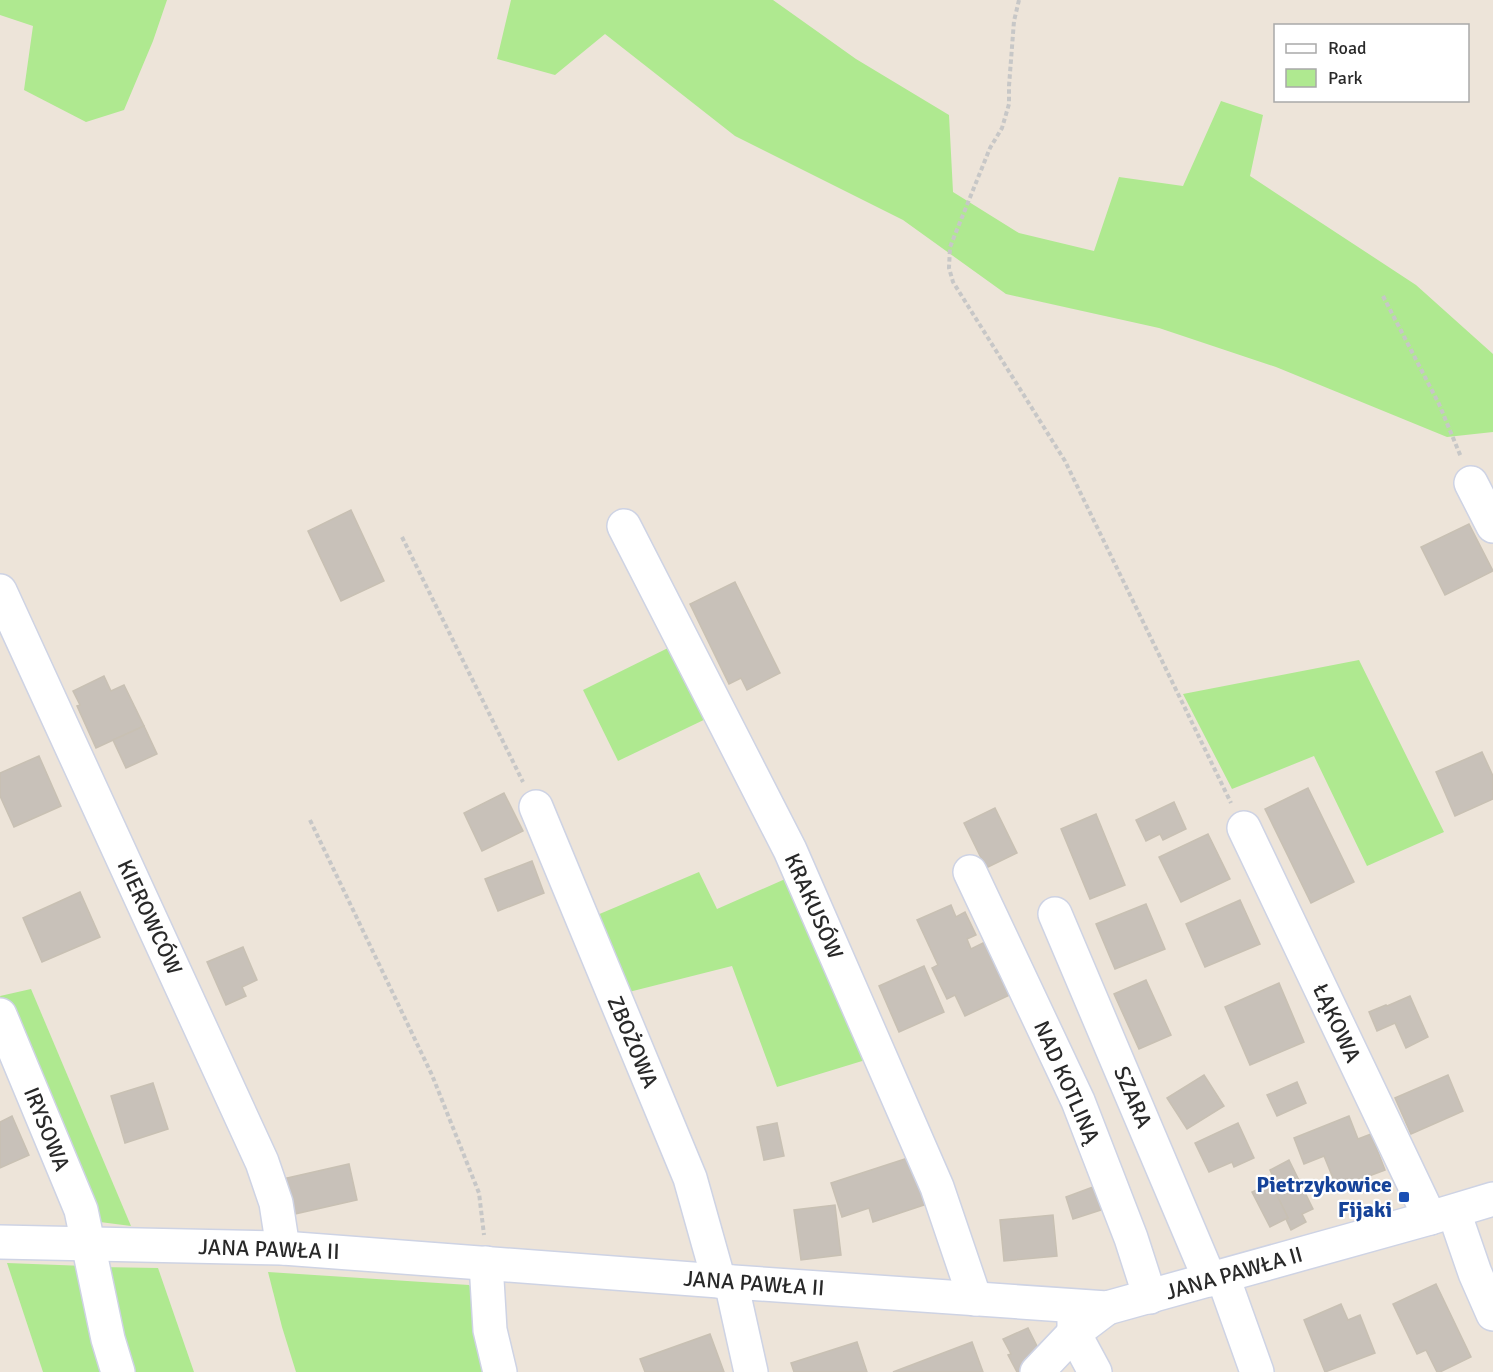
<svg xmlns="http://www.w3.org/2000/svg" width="1493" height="1372" font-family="Signika,sans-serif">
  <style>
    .green { fill: #afe990 }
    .building { fill: #c8c1b9; stroke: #c8c0b3; stroke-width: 1.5 }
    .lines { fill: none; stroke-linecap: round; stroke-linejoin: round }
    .minor-casing { stroke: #ced3e4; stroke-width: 36 }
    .path { stroke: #c7c7c7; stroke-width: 4; stroke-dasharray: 4.5 3; stroke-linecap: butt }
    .minor { stroke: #fff; stroke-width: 33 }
    .transit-dot { fill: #1a4fb4; stroke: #fff; stroke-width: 2 }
    .labels { text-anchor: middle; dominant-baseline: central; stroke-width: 4.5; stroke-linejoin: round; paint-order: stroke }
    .street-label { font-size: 22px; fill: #292929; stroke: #fff }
    .transit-label { font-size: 22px; font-weight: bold; fill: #164399; stroke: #fff; text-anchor: end }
  </style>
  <rect width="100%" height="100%" fill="#ede4d9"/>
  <g class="green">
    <path d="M 0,0 L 167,0 L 153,41 L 124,110 L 86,122 L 24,90 L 33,26 L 0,15 Z"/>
    <path d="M 511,0 L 773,0 L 856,59 L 949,115 L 953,192 L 1019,233 L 1094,251 L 1119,177 L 1183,186 L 1221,101 L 1263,115 L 1250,176 L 1416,285 L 1493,354 L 1493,432 L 1447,437 L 1276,367 L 1159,328 L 1006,294 L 903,220 L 735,136 L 605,34 L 555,75 L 497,59 Z"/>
    <path d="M 676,644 L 712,716 L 618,761 L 583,690 Z"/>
    <path d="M 1359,660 L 1444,832 L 1367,866 L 1314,756 L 1232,789 L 1183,694 Z"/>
    <path d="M 699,872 L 717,909 L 792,876 L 872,1058 L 777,1087 L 732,966 L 621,994 L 590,918 Z"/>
    <path d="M 31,989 L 131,1226 L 100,1222 L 69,1158 L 0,996 Z"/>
    <path d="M 7,1263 L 85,1266 L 113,1372 L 43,1372 Z"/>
    <path d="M 99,1267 L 158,1268 L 194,1372 L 127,1372 Z"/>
    <path d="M 268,1272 L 469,1285 L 474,1291 L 493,1372 L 296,1372 L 282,1327 Z"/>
  </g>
  <g class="building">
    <path d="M 351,510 L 384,581 L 341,601 L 308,531 Z"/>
    <path d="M 1469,524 L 1493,571 L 1445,595 L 1421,547 Z"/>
    <path d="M 735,582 L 780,673 L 747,690 L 741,678 L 729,684 L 690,604 Z"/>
    <path d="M 104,676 L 111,691 L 124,685 L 144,726 L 96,748 L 77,706 L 80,705 L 73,691 Z"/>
    <path d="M 144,726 L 157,754 L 126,768 L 113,740 Z"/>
    <path d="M 1482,752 L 1493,776 L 1493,799 L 1455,816 L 1436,772 Z"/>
    <path d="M 39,756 L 61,806 L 14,827 L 0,796 L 0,773 Z"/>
    <path d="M 1308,788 L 1354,882 L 1311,903 L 1265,809 Z"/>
    <path d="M 504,793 L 523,831 L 482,851 L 464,813 Z"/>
    <path d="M 1174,802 L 1186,829 L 1163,840 L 1160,834 L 1146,841 L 1136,820 Z"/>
    <path d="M 995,808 L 1017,853 L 986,868 L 964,823 Z"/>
    <path d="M 1096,814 L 1125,885 L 1090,899 L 1061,829 Z"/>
    <path d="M 1208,834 L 1230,879 L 1181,902 L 1159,857 Z"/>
    <path d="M 532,861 L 544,893 L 498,911 L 485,879 Z"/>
    <path d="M 80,892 L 100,937 L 42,962 L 23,918 Z"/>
    <path d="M 1240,900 L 1260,944 L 1205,967 L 1186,924 Z"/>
    <path d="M 1146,904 L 1165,949 L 1115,969 L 1096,924 Z"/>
    <path d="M 951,905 L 956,917 L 965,912 L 976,935 L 967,939 L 971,949 L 989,940 L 1014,993 L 965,1016 L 955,995 L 947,999 L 932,968 L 938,965 L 917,920 Z"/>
    <path d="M 243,947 L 257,980 L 242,987 L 246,996 L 226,1005 L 207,962 Z"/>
    <path d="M 924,966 L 944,1012 L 899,1032 L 879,986 Z"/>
    <path d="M 1146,980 L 1171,1035 L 1139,1049 L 1114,994 Z"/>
    <path d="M 1279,983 L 1304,1042 L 1250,1065 L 1225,1007 Z"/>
    <path d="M 1410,996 L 1428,1037 L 1406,1048 L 1395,1023 L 1377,1031 L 1369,1012 L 1386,1005 L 1387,1006 Z"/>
    <path d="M 1204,1075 L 1224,1106 L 1187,1129 L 1167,1098 Z"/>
    <path d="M 1448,1075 L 1463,1111 L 1411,1134 L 1395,1098 Z"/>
    <path d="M 1297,1082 L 1306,1103 L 1277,1116 L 1267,1095 Z"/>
    <path d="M 153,1083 L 168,1129 L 125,1143 L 111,1096 Z"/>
    <path d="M 12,1116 L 29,1155 L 0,1168 L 0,1122 Z"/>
    <path d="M 1349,1116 L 1358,1139 L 1371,1134 L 1385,1170 L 1337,1188 L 1324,1156 L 1304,1164 L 1294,1138 Z"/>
    <path d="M 777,1123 L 784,1156 L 764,1160 L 757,1127 Z"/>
    <path d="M 1238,1123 L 1254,1158 L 1234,1167 L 1232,1162 L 1209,1172 L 1195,1143 Z"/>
    <path d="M 911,1157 L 927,1204 L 873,1222 L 869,1208 L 842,1217 L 831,1183 Z"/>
    <path d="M 1289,1160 L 1313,1209 L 1302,1214 L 1306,1222 L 1291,1230 L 1286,1219 L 1288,1218 L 1271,1183 L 1275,1181 L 1270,1170 Z"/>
    <path d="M 349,1164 L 357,1200 L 286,1216 L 278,1180 Z"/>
    <path d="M 1271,1183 L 1288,1218 L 1270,1227 L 1252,1192 Z"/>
    <path d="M 1093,1187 L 1101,1210 L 1073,1219 L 1066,1197 Z"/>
    <path d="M 835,1205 L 841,1255 L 801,1260 L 794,1210 Z"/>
    <path d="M 1053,1215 L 1057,1256 L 1004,1261 L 1000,1220 Z"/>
    <path d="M 1436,1284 L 1471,1357 L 1440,1372 L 1437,1372 L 1426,1350 L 1417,1354 L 1393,1304 Z"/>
    <path d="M 1341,1304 L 1348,1320 L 1360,1315 L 1375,1353 L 1325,1372 L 1304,1320 Z"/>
    <path d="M 1028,1328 L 1043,1358 L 1023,1372 L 1017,1372 L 1008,1355 L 1011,1354 L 1003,1339 Z"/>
    <path d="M 710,1334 L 724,1372 L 645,1372 L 640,1359 Z"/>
    <path d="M 857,1342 L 867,1372 L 794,1372 L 791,1363 Z"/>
    <path d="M 972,1342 L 983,1372 L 893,1372 Z"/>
  </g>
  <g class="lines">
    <defs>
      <g id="minor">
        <path d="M 1471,483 L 1493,526"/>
        <path d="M 624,526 L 790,850 L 937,1187 L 975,1299"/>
        <path d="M 0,591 L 262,1162 L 276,1203 L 283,1248"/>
        <path d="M 536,807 L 690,1178 L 719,1281"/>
        <path d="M 1244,828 L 1430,1218"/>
        <path d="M 970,872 L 1078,1101 L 1131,1238 L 1150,1297"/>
        <path d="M 1055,914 L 1210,1280"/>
        <path d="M 0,1015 L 81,1210 L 108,1339 L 118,1372"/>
        <path d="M 1454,1212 L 1475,1273 L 1493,1314"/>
        <path d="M 0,1242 L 283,1248 L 719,1281 L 1107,1308 L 1430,1218 L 1493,1199"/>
        <path d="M 486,1263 L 490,1330 L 500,1372"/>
        <path d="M 1223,1277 L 1257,1372"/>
        <path d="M 731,1282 L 751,1372"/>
        <path d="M 1074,1314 L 1074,1333 L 1095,1372"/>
        <path d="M 1037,1372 L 1074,1333 L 1107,1308"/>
      </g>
    </defs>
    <use href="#minor" class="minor-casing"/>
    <g class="path">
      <path d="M 1019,0 L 1014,21 L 1009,86 L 1009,104 L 1002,128 L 990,148 L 950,247 L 949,268 L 953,282 L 1065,461 L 1231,803"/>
      <path d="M 1383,296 L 1439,404 L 1461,457"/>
      <path d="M 402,537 L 523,782"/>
      <path d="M 310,820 L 432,1075 L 479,1193 L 484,1235"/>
    </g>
    <use href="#minor" class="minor"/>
  </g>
  <rect class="transit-dot" x="1398" y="1191" width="12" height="12" rx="3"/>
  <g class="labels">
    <g class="street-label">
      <text transform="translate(814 906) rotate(66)">KRAKUSÓW</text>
      <text transform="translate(150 917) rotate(65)">KIEROWCÓW</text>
      <text transform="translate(1337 1023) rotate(65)">ŁĄKOWA</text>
      <text transform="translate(633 1042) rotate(67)">ZBOŻOWA</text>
      <text transform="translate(1067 1082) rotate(66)">NAD KOTLINĄ</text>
      <text transform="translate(1133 1097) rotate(67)">SZARA</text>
      <text transform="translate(47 1129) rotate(68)">IRYSOWA</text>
      <text transform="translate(269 1249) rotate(2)">JANA PAWŁA II</text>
      <text transform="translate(1234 1273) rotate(-16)">JANA PAWŁA II</text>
      <text transform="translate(754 1283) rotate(4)">JANA PAWŁA II</text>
    </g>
    <g class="transit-label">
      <text x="1392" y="1184">Pietrzykowice<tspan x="1392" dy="25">Fijaki</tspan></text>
    </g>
  </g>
  <rect x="1274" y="24" width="195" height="78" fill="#ffffff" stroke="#a9a9a9" stroke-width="1.5"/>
  <rect x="1286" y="44" width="30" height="9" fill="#ffffff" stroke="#a9a9a9" stroke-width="1.5"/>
  <text x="1328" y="54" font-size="18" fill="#292929">Road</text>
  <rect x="1286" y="69" width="30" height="18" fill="#afe990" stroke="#a9a9a9" stroke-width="1.5"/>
  <text x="1328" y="84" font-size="18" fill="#292929">Park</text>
</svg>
